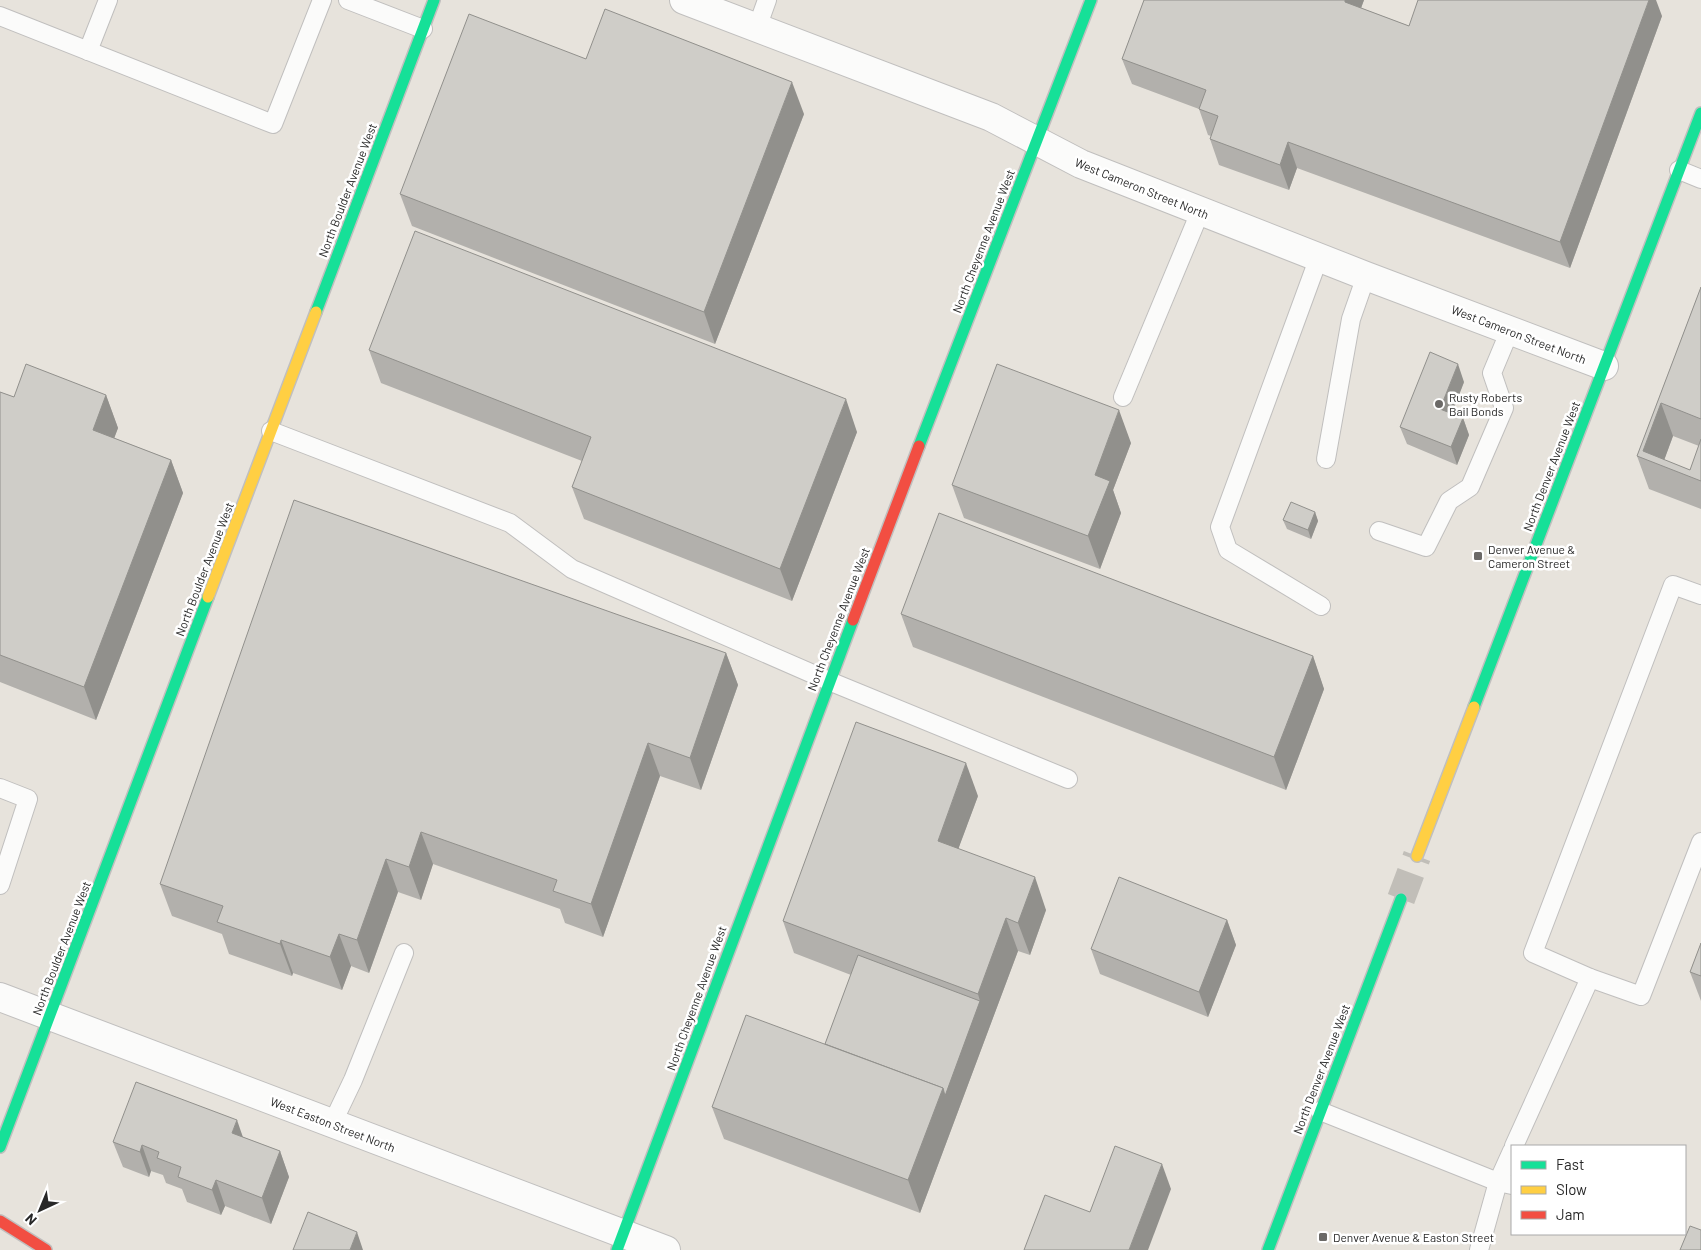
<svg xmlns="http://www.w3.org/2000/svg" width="1701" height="1250" font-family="Barlow,sans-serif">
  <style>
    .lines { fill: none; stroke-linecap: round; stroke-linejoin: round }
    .secondary-tunnel { stroke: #c1beb8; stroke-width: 28; stroke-dasharray: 28 14; stroke-linecap: butt }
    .lane-casing { stroke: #c0bfbe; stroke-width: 20 }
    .street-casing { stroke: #c0bfbe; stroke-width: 30 }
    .fast-casing { stroke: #c0bfbe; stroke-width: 14 }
    .slow-casing { stroke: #c0bfbe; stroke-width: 14 }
    .jam-casing { stroke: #c0bfbe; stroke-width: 14 }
    .lane { stroke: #fbfbfa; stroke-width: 18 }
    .street { stroke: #fbfbfa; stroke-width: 28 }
    .fast { stroke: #16e098; stroke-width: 11 }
    .slow { stroke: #ffcf43; stroke-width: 11 }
    .jam { stroke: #f24e42; stroke-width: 11 }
    .wall { fill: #b2b0ac; fill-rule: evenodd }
    .shaded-wall { fill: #91908c }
    .building { fill: #cfcdc8; stroke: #91908c }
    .poi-dot { fill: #6b6967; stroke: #fff; stroke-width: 2 }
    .labels { text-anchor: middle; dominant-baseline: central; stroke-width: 5; stroke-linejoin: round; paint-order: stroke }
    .street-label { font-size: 12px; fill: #282828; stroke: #fff }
    .poi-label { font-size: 12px; fill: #282828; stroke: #fff; text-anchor: start }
  </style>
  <rect width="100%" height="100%" fill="#e7e3dc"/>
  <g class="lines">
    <path class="secondary-tunnel" d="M 1401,899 L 1417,856"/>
    <defs>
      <g id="lane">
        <path d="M 348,0 L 423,29"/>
        <path d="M 0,16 L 273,124 L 322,0"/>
        <path d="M 757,28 L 767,0"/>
        <path d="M 88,51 L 108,0"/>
        <path d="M 1679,170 L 1701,179"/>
        <path d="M 1319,257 L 1220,527 L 1228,550 L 1321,606"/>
        <path d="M 1123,397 L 1200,212"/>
        <path d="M 271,431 L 510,523 L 572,569 L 829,681 L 1068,779"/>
        <path d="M 1326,459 L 1351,319 L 1366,276"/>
        <path d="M 1379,531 L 1426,547 L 1449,501 L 1470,487 L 1504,408 L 1492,373 L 1510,330"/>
        <path d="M 1701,595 L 1673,585 L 1533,953 L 1590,978 L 1641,996 L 1701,842"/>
        <path d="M 0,788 L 28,799 L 0,885"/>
        <path d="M 1320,1111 L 1498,1182 L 1512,1185"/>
        <path d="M 332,1124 L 353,1080 L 404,953"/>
        <path d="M 1514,1146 L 1590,978"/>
        <path d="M 1479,1250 L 1498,1182 L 1512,1151"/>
      </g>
      <g id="street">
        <path d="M 684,0 L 991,117 L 1081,164 L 1366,276 L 1604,366"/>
        <path d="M 0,997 L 666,1250"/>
      </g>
      <g id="fast">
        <path d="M 316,312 L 434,0"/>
        <path d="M 919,446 L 1091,0"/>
        <path d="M 1474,707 L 1701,113"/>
        <path d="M 0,1147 L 208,597"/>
        <path d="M 617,1250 L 853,620"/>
        <path d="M 1268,1250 L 1401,899"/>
      </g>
      <g id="slow">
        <path d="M 208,597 L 316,312"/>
        <path d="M 1417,856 L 1474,707"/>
      </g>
      <g id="jam">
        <path d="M 853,620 L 919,446"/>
        <path d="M 0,1221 L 46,1250"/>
      </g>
    </defs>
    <use href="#lane" class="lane-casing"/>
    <use href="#street" class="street-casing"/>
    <use href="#fast" class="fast-casing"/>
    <use href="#slow" class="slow-casing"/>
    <use href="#jam" class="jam-casing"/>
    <use href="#lane" class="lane"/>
    <use href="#street" class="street"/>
    <use href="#fast" class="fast"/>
    <use href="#slow" class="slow"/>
    <use href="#jam" class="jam"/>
  </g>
  <g class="wall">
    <path d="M 1144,0 L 1364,0 L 1361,8 L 1409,26 L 1662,16 L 1570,268 L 1297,168 L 1289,190 L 1219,165 L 1210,139 L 1211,136 L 1208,135 L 1199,109 L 1132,84 L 1122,59 Z"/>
    <path d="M 804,114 L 715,344 L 412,226 L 400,194 Z"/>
    <path d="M 1701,287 L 1701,509 L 1649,489 L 1637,456 ZM 1673,436 L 1699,446 L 1690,470 L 1664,460 Z"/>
    <path d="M 369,350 L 857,432 L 792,601 L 584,519 L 572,487 L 582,461 L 381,383 Z"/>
    <path d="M 1464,382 L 1452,413 L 1463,418 L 1469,435 L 1457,465 L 1407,444 L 1400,427 Z"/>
    <path d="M 0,392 L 14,397 L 106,395 L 118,428 L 114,438 L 171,460 L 183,493 L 96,720 L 0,682 Z"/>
    <path d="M 1131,443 L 1113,490 L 1121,513 L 1100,569 L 964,518 L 952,485 Z"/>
    <path d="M 1315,512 L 1318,521 L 1311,539 L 1287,529 L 1283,520 Z"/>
    <path d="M 901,614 L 1313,656 L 1324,689 L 1286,790 L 913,647 Z"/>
    <path d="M 726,653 L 738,685 L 701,790 L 660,776 L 603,937 L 565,923 L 560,909 L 433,864 L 421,900 L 398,892 L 369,973 L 351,966 L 342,990 L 293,973 L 292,976 L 229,954 L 222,934 L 172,916 L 160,884 Z"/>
    <path d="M 978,796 L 958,849 L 1046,910 L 1030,955 L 1018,951 L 920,1213 L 724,1139 L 712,1107 L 825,1044 L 851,975 L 794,953 L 783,921 Z"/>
    <path d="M 1227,920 L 1236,945 L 1208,1017 L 1100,974 L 1091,949 Z"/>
    <path d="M 1701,943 L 1701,1001 L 1690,972 Z"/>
    <path d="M 243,1137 L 280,1151 L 289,1177 L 271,1224 L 225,1206 L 221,1215 L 187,1202 L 182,1189 L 166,1183 L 163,1175 L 151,1171 L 149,1177 L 123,1167 L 113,1142 Z"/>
  </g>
  <g class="shaded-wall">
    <path d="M 1345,0 L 1364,0 L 1354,27 L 1345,2 Z"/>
    <path d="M 1649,0 L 1656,0 L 1662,16 L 1570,268 L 1560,242 Z"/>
    <path d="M 792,82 L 804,114 L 715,344 L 704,312 Z"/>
    <path d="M 1288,142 L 1297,168 L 1289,190 L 1280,165 Z"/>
    <path d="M 1458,364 L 1464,382 L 1447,426 L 1440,409 Z"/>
    <path d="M 106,395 L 118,428 L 105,463 L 93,430 Z"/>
    <path d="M 846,399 L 857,432 L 792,601 L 780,569 Z"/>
    <path d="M 1661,403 L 1673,436 L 1662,466 L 1643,451 Z"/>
    <path d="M 1119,410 L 1131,443 L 1113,490 L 1121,513 L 1100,569 L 1088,536 L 1095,475 Z"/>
    <path d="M 1463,418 L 1469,435 L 1457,465 L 1451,447 Z"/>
    <path d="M 171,460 L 183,493 L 96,720 L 84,687 Z"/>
    <path d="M 1315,512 L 1318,521 L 1311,539 L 1308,530 Z"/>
    <path d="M 726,653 L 738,685 L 701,790 L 690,758 Z"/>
    <path d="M 1313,656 L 1324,689 L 1286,790 L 1274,757 Z"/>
    <path d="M 648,743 L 660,776 L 603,937 L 591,904 Z"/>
    <path d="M 966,763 L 978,796 L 949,874 L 938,841 Z"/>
    <path d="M 421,832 L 433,864 L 421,900 L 409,867 Z"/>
    <path d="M 386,859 L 398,892 L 369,973 L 357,940 Z"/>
    <path d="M 1035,877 L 1046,910 L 1030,955 L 1018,923 Z"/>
    <path d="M 1006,918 L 1018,951 L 920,1213 L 908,1180 L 943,1088 L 980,1001 L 978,994 Z"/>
    <path d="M 1227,920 L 1236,945 L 1208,1017 L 1199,992 Z"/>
    <path d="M 339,934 L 351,966 L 342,990 L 330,957 Z"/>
    <path d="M 281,940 L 293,973 L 292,976 L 280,944 Z"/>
    <path d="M 237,1120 L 246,1146 L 232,1133 Z"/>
    <path d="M 142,1145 L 151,1171 L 149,1177 L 140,1152 Z"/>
    <path d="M 280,1151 L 289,1177 L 271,1224 L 262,1198 Z"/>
    <path d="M 1162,1164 L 1171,1189 L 1148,1250 L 1129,1250 Z"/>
    <path d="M 216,1180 L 225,1206 L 221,1215 L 212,1190 Z"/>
    <path d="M 357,1232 L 363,1250 L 350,1250 Z"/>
  </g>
  <g class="building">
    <path d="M 1144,0 L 1345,0 L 1345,2 L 1409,26 L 1418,0 L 1649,0 L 1560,242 L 1288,142 L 1280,165 L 1210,139 L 1218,116 L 1199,109 L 1206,90 L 1122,59 Z"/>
    <path d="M 605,9 L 792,82 L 704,312 L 400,194 L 469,14 L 586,59 Z"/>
    <path d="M 415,231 L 846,399 L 780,569 L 572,487 L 591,437 L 369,350 Z"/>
    <path d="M 1701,287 L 1701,419 L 1661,403 L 1643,451 L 1690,470 L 1701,439 L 1701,481 L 1637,456 Z"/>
    <path d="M 1430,352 L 1458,364 L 1440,409 L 1463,418 L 1451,447 L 1400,427 Z"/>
    <path d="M 26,364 L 106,395 L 93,430 L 171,460 L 84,687 L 0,655 L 0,392 L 14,397 Z"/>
    <path d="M 997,364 L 1119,410 L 1095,475 L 1110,481 L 1088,536 L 952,485 Z"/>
    <path d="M 294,500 L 726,653 L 690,758 L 648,743 L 591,904 L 553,891 L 557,880 L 421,832 L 409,867 L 386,859 L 357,940 L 339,934 L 330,957 L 281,940 L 280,944 L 217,922 L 223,906 L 160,884 Z"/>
    <path d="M 1291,502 L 1315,512 L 1308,530 L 1283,520 Z"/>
    <path d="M 939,513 L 1313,656 L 1274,757 L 901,614 Z"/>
    <path d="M 856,722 L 966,763 L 938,841 L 1035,877 L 1018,923 L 1006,918 L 978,994 L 783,921 Z"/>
    <path d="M 1119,877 L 1227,920 L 1199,992 L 1091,949 Z"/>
    <path d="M 1701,943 L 1701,976 L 1690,972 Z"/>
    <path d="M 858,955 L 980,1001 L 945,1096 L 943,1088 L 825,1044 Z"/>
    <path d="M 746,1015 L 943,1088 L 908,1180 L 712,1107 Z"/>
    <path d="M 136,1082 L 237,1120 L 232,1133 L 280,1151 L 262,1198 L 216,1180 L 212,1190 L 178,1177 L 181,1167 L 157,1158 L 159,1152 L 142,1145 L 140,1152 L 113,1142 Z"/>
    <path d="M 1115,1146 L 1162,1164 L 1129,1250 L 1024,1250 L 1045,1195 L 1090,1212 Z"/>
    <path d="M 308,1212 L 357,1232 L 350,1250 L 293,1250 Z"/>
    <path d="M 1690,1226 L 1701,1230 L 1701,1250 L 1680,1250 Z"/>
  </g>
  <g class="poi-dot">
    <circle cx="1439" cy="404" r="5"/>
    <rect x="1473" y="551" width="10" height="10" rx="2.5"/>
    <rect x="1318" y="1232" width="10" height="10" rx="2.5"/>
  </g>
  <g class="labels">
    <g class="street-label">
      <text transform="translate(1142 188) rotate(22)">West Cameron Street North</text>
      <text transform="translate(347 190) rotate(-69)">North Boulder Avenue West</text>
      <text transform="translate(983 241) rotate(-69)">North Cheyenne Avenue West</text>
      <text transform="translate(1519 334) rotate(21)">West Cameron Street North</text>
      <text transform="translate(1551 466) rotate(-69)">North Denver Avenue West</text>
      <text transform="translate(204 569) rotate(-69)">North Boulder Avenue West</text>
      <text transform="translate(838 619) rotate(-69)">North Cheyenne Avenue West</text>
      <text transform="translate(61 948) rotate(-69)">North Boulder Avenue West</text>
      <text transform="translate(696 998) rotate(-70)">North Cheyenne Avenue West</text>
      <text transform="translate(1321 1069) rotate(-69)">North Denver Avenue West</text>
      <text transform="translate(333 1124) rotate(21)">West Easton Street North</text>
    </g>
    <g class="poi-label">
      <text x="1449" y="397">Rusty Roberts<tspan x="1449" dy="14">Bail Bonds</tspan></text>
      <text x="1488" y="549">Denver Avenue &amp;<tspan x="1488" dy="14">Cameron Street</tspan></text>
      <text x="1333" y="1237">Denver Avenue &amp; Easton Street</text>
    </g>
  </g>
  <rect x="1511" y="1145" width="175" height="90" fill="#ffffff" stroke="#a9a9a9"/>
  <rect x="1521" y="1161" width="25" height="8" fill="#16e098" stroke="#a9a9a9"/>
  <text x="1556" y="1170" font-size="15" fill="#282828">Fast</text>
  <rect x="1521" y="1186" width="25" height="8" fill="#ffcf43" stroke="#a9a9a9"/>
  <text x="1556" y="1195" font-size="15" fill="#282828">Slow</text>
  <rect x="1521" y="1211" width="25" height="8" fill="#f24e42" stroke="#a9a9a9"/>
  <text x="1556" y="1220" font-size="15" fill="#282828">Jam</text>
  <g transform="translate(40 1210) rotate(224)" stroke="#ffffff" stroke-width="4" paint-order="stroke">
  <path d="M0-4L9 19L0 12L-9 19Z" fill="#282828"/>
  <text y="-8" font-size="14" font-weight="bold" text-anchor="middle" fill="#282828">N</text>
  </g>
</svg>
